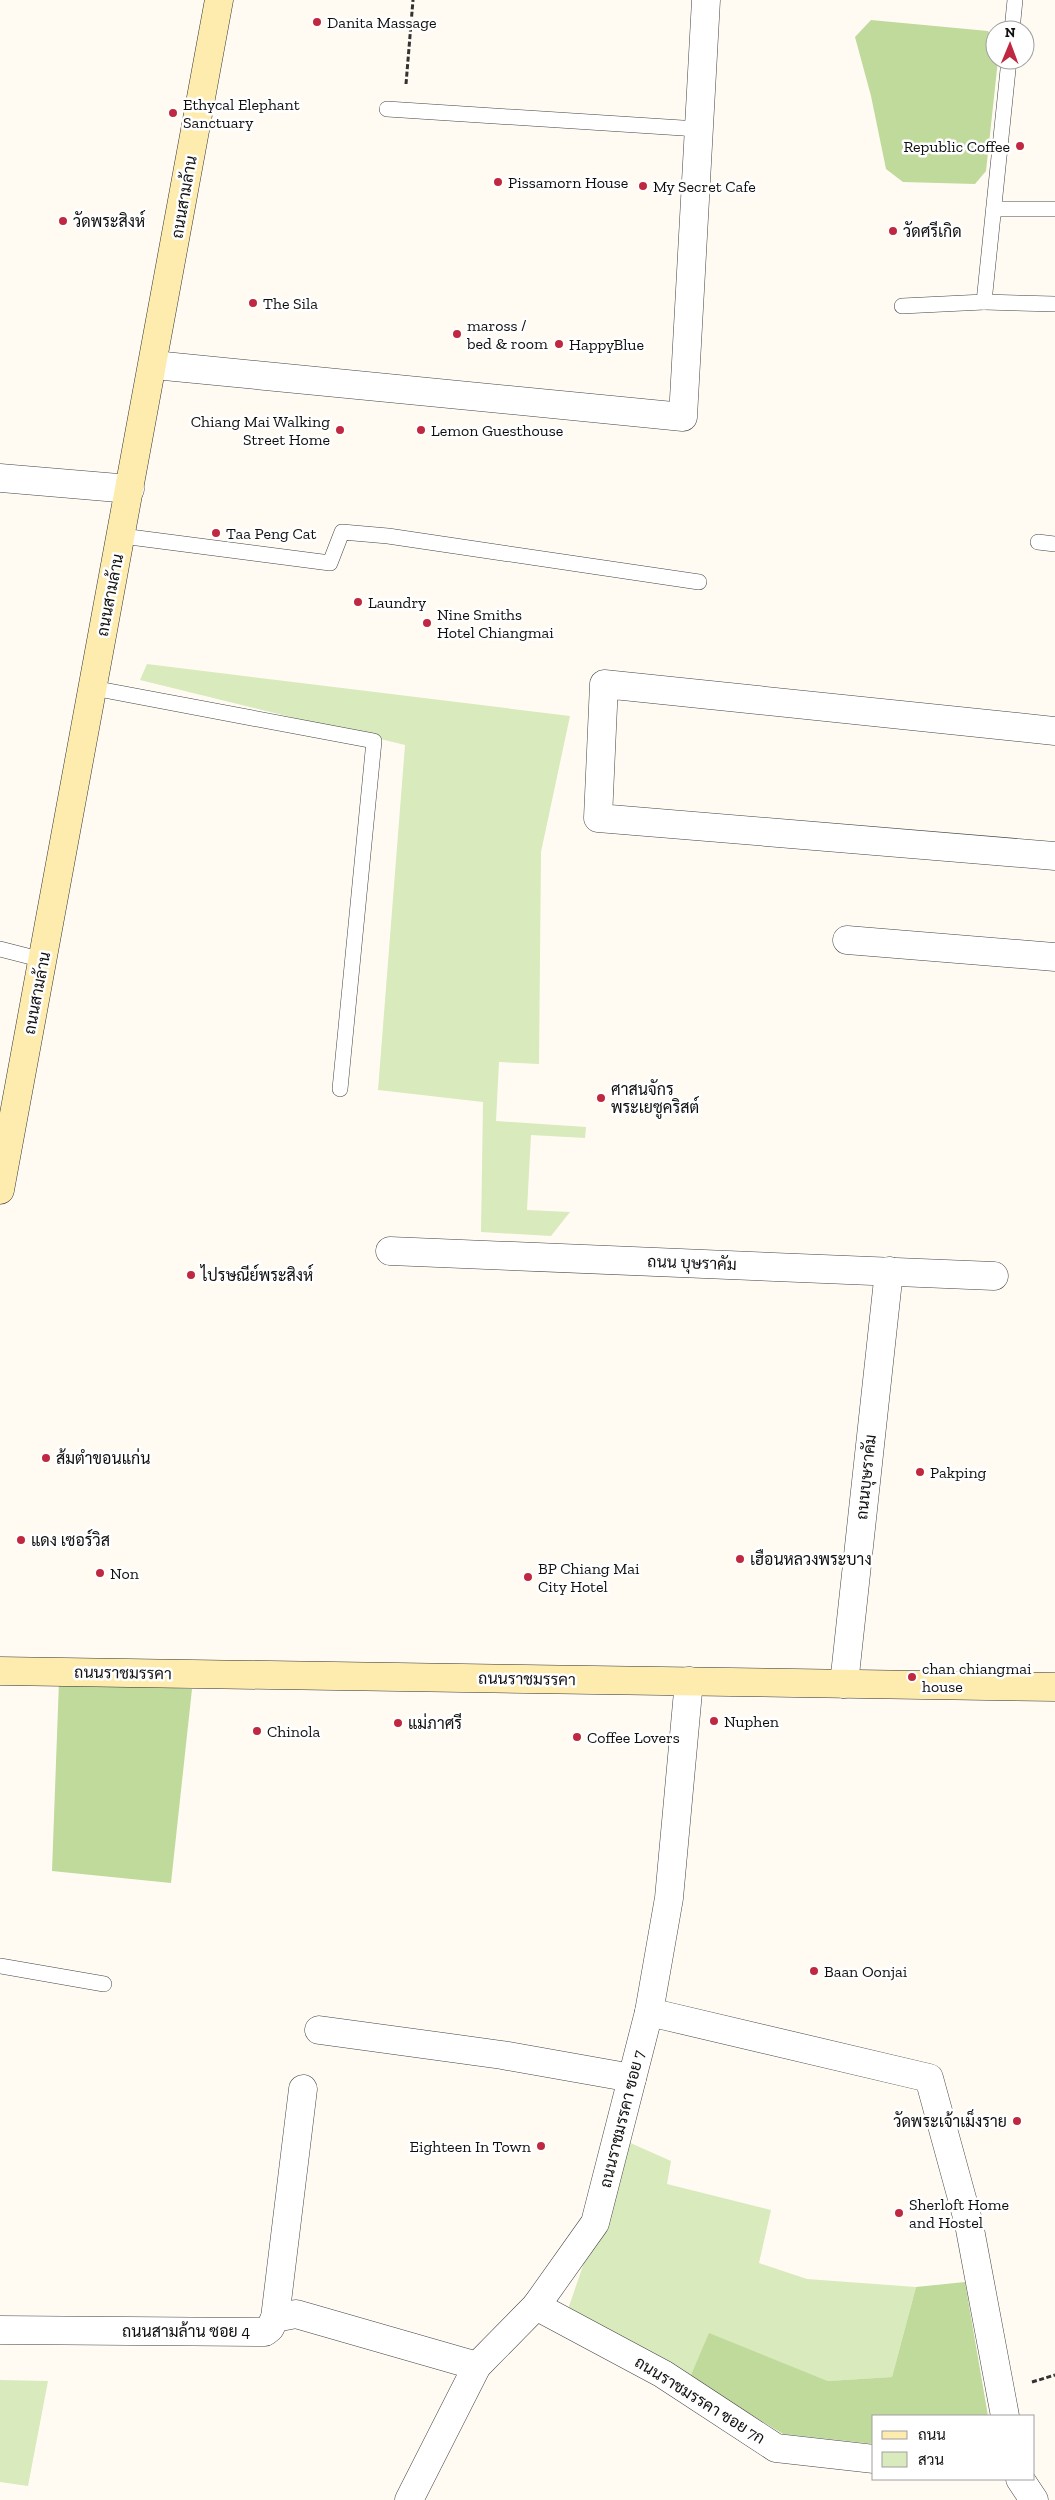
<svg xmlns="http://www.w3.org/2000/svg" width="1055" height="2500" font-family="'Zilla Slab',Sarabun,serif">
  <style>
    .green { fill: #d9eabc }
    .forest { fill: #bfda9b }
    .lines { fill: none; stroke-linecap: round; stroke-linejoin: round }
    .lane-casing { stroke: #434343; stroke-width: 16 }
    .street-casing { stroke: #434343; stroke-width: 29 }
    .secondary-casing { stroke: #323232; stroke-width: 29 }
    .path { stroke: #323232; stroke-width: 3; stroke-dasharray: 5 2.5; stroke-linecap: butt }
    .lane { stroke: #fff; stroke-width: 15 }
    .street { stroke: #fff; stroke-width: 28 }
    .secondary { stroke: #feecaf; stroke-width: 28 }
    .poi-dot { fill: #bf2840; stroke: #fff; stroke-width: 2 }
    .labels { text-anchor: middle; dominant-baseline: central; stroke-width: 5; stroke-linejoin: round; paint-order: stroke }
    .poi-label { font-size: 16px; fill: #101010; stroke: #fff; text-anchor: start }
    .street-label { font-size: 16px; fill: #101010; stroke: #fff }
  </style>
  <rect width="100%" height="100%" fill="#fffbf3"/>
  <g class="green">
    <path d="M 147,664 L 570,716 L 541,852 L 539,1064 L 499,1062 L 496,1121 L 586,1127 L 585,1138 L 531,1135 L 527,1210 L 570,1212 L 551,1236 L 481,1232 L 483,1102 L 378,1090 L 405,745 L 140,680 Z"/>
    <path d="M 626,2141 L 671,2161 L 667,2184 L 771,2210 L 759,2263 L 807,2279 L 916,2287 L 892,2377 L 828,2381 L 709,2334 L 690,2377 L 567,2312 Z"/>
    <path d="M 0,2380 L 48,2381 L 28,2486 L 0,2482 Z"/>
  </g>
  <g class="forest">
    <path d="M 871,20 L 988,31 L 995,42 L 995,60 L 998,60 L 986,171 L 975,184 L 903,182 L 886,169 L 871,96 L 855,37 Z"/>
    <path d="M 59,1681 L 192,1689 L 171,1883 L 52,1871 Z"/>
    <path d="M 965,2282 L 988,2416 L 874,2416 L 874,2444 L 783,2434 L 690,2377 L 709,2333 L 828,2381 L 892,2377 L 916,2287 Z"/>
  </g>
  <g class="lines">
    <defs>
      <g id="lane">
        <path d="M 1012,30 L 1015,0"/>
        <path d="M 387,109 L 698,129"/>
        <path d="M 994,209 L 1055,209"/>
        <path d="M 984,302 L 1055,304"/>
        <path d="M 902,306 L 984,302 L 1009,60"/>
        <path d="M 122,536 L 330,563 L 342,532 L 388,536 L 699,582"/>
        <path d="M 1038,542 L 1055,544"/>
        <path d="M 93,688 L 374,741 L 340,1089"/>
        <path d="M 0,949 L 43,960"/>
        <path d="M 0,1966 L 104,1984"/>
      </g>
      <g id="street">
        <path d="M 154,365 L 683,417 L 706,0"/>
        <path d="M 0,478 L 130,489"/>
        <path d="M 1055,731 L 604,684 L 598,818 L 1055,856"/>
        <path d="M 847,940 L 1055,957"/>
        <path d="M 390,1251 L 994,1276"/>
        <path d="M 844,1684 L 889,1271"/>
        <path d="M 649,2012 L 929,2078 L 969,2224 L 1005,2416"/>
        <path d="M 319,2030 L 502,2055 L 632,2078"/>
        <path d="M 536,2306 L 663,2374 L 776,2448 L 874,2459"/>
        <path d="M 275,2318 L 303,2089"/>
        <path d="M 0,2330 L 265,2332 L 270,2328 L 275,2318 L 296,2314 L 477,2366"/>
        <path d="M 1020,2479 L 1034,2500"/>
        <path d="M 409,2500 L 477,2366 L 536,2306 L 595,2223 L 649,2012 L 669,1898 L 689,1681"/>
      </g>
      <g id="secondary">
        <path d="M 0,1190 L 219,0"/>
        <path d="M 0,1671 L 1055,1687"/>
      </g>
    </defs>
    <use href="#lane" class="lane-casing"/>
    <use href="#street" class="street-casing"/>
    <use href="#secondary" class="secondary-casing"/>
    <g class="path">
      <path d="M 406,84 L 413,0"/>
      <path d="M 1032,2382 L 1055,2375"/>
    </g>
    <use href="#lane" class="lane"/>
    <use href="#street" class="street"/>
    <use href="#secondary" class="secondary"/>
  </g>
  <g class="poi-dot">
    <circle cx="317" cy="22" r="5"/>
    <circle cx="173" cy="113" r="5"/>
    <circle cx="1020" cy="146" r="5"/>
    <circle cx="498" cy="182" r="5"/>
    <circle cx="643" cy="186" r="5"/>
    <circle cx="63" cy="221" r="5"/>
    <circle cx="893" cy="231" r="5"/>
    <circle cx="253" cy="303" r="5"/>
    <circle cx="457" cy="334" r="5"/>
    <circle cx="559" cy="344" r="5"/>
    <circle cx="340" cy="430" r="5"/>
    <circle cx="421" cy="430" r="5"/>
    <circle cx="216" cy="533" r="5"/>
    <circle cx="358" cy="602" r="5"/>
    <circle cx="427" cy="623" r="5"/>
    <circle cx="601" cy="1098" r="5"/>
    <circle cx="191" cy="1275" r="5"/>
    <circle cx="46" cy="1458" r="5"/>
    <circle cx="920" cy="1472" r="5"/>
    <circle cx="21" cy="1540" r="5"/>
    <circle cx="740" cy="1559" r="5"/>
    <circle cx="100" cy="1573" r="5"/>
    <circle cx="528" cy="1577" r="5"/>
    <circle cx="912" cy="1677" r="5"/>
    <circle cx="714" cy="1721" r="5"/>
    <circle cx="398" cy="1723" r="5"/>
    <circle cx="257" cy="1731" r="5"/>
    <circle cx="577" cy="1737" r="5"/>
    <circle cx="814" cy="1971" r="5"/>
    <circle cx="1017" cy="2121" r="5"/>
    <circle cx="541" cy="2146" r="5"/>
    <circle cx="899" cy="2213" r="5"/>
  </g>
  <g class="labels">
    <g class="poi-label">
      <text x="327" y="22">Danita Massage</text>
      <text x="183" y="104">Ethycal Elephant<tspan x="183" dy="18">Sanctuary</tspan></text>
      <text x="1010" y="146" text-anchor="end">Republic Coffee</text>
      <text x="508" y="182">Pissamorn House</text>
      <text x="653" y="186">My Secret Cafe</text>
      <text x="73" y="221">วัดพระสิงห์</text>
      <text x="903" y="231">วัดศรีเกิด</text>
      <text x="263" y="303">The Sila</text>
      <text x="467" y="325">maross /<tspan x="467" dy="18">bed &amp; room</tspan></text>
      <text x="569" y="344">HappyBlue</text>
      <text x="330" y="421" text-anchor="end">Chiang Mai Walking<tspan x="330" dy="18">Street Home</tspan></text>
      <text x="431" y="430">Lemon Guesthouse</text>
      <text x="226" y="533">Taa Peng Cat</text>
      <text x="368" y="602">Laundry</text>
      <text x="437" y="614">Nine Smiths<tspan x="437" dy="18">Hotel Chiangmai</tspan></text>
      <text x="611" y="1089">ศาสนจักร<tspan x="611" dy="18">พระเยซูคริสต์</tspan></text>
      <text x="201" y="1275">ไปรษณีย์พระสิงห์</text>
      <text x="56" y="1458">ส้มตำขอนแก่น</text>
      <text x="930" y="1472">Pakping</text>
      <text x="31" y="1540">แดง เซอร์วิส</text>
      <text x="750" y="1559">เฮือนหลวงพระบาง</text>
      <text x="538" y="1568">BP Chiang Mai<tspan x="538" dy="18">City Hotel</tspan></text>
      <text x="110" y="1573">Non</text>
      <text x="922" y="1668">chan chiangmai<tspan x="922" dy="18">house</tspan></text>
      <text x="724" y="1721">Nuphen</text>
      <text x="408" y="1723">แม่ภาศรี</text>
      <text x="267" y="1731">Chinola</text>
      <text x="587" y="1737">Coffee Lovers</text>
      <text x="824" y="1971">Baan Oonjai</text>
      <text x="1007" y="2121" text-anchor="end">วัดพระเจ้าเม็งราย</text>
      <text x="531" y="2146" text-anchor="end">Eighteen In Town</text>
      <text x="909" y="2204">Sherloft Home<tspan x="909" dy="18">and Hostel</tspan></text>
    </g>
    <g class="street-label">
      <text transform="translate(184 197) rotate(-80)">ถนนสามล้าน</text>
      <text transform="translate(110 595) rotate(-79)">ถนนสามล้าน</text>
      <text transform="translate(37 993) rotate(-79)">ถนนสามล้าน</text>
      <text transform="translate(692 1263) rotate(2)">ถนน บุษราคัม</text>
      <text transform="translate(866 1477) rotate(-84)">ถนนบุษราคัม</text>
      <text transform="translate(123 1673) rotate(1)">ถนนราชมรรคา</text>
      <text transform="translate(527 1679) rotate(1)">ถนนราชมรรคา</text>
      <text transform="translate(622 2119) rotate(-76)">ถนนราชมรรคา ซอย 7</text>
      <text x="186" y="2331">ถนนสามล้าน ซอย 4</text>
      <text transform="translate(700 2400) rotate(32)">ถนนราชมรรคา ซอย 7ก</text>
    </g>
  </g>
  <rect x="872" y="2415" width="162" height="65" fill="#ffffff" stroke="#9f9f9f"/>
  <rect x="882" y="2431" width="25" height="8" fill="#feecaf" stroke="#9f9f9f"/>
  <text x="918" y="2440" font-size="15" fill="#101010">ถนน</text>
  <rect x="882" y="2452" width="25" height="15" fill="#d9eabc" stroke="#9f9f9f"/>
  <text x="918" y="2465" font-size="15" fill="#101010">สวน</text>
  <g transform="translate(1010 45) rotate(1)"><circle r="24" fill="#ffffff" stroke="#9f9f9f"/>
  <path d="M0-4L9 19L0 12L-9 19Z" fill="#bf2840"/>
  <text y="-8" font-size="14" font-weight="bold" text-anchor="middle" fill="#101010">N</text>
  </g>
</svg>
